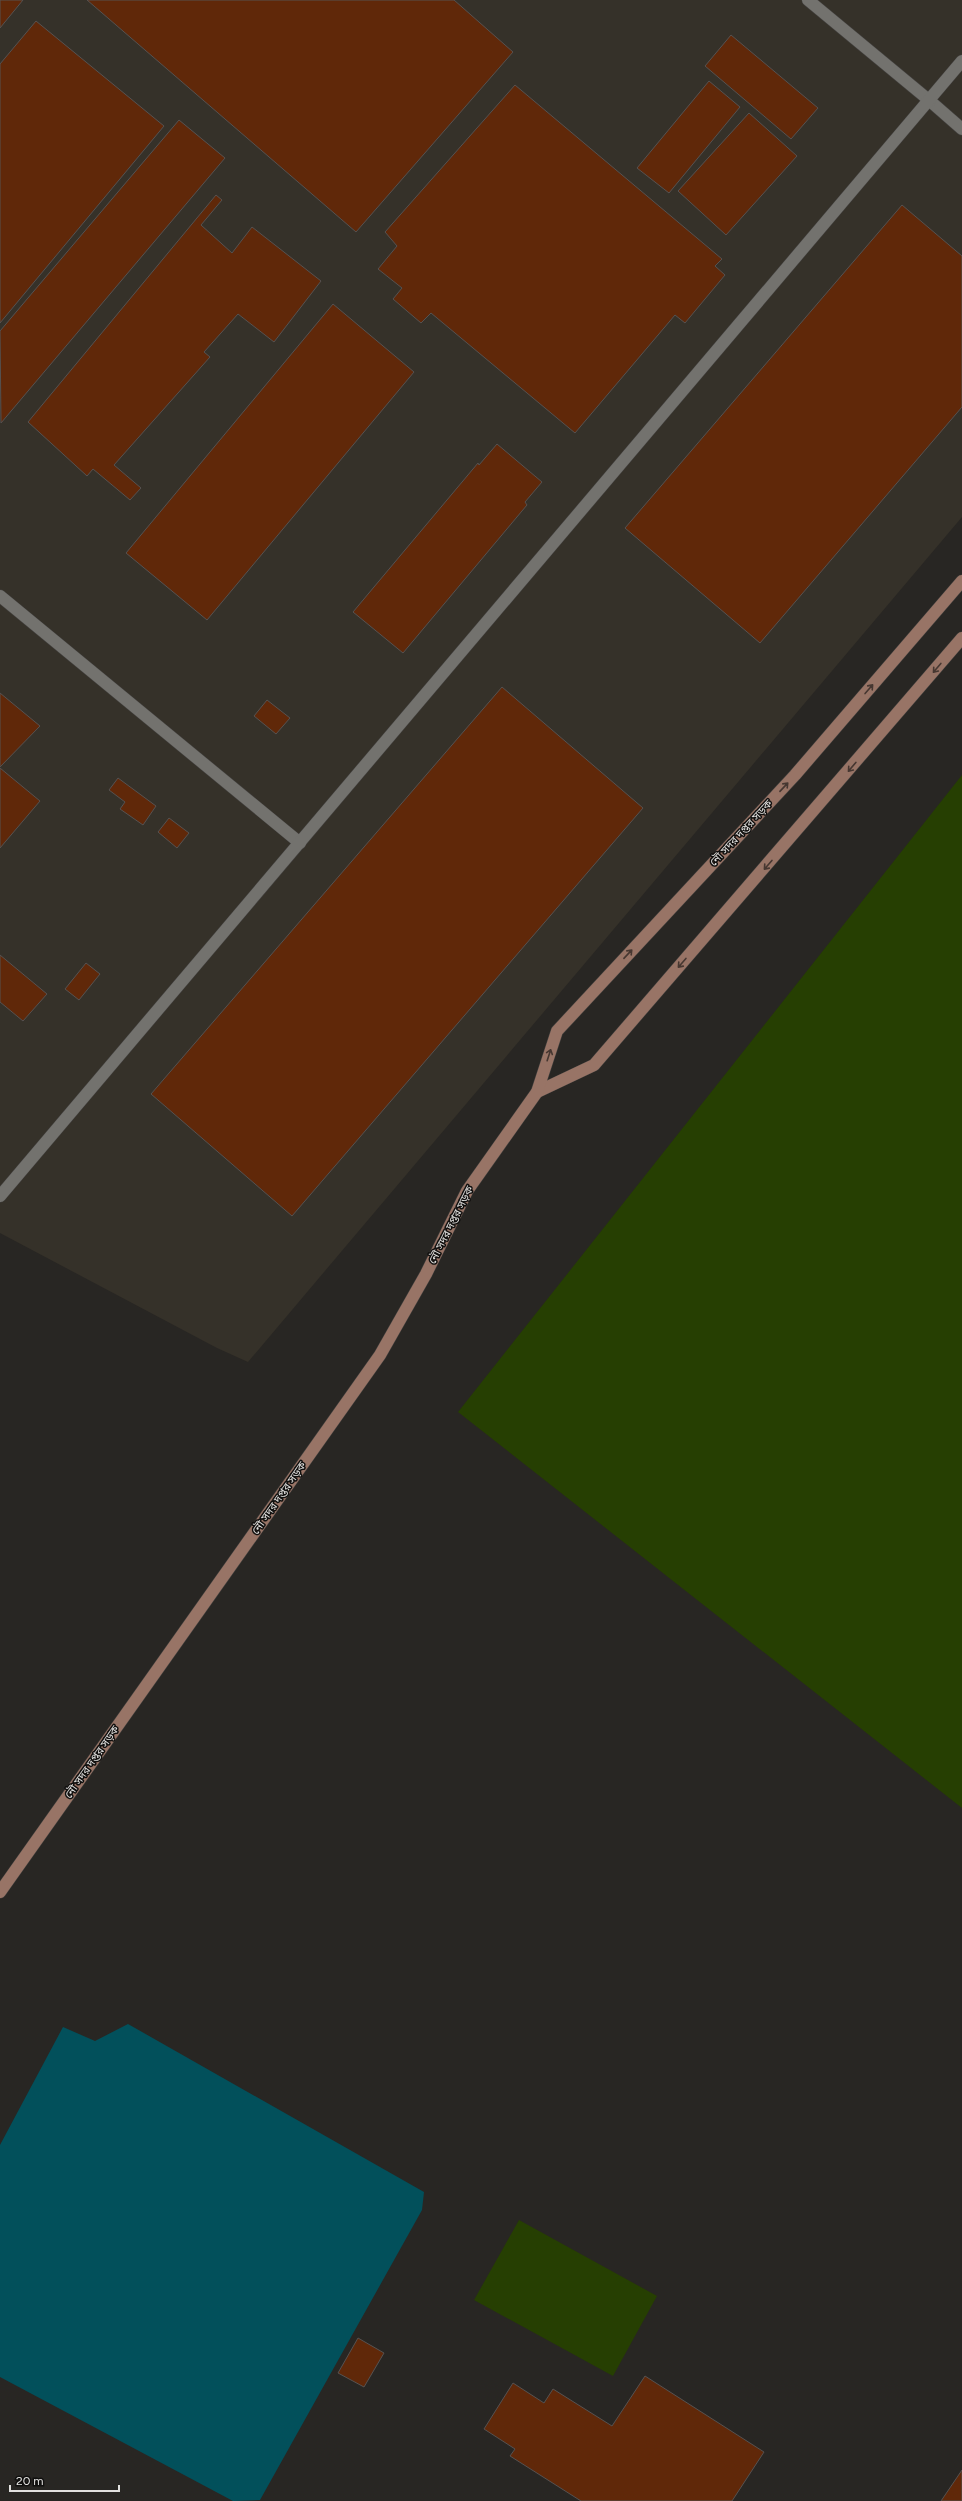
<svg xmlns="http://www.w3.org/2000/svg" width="962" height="2501" font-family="Figtree,'Noto Sans Bengali',sans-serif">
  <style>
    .built { fill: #353129 }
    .green { fill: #263f02 }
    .water { fill: #02505b }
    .building { fill: #602809; stroke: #565251 }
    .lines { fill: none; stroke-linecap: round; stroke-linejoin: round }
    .lane-casing { stroke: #43413f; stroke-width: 13 }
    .street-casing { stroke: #43413f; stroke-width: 13 }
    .secondary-casing { stroke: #43413f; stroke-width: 13 }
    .lane { stroke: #73726e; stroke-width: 12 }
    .street { stroke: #73726e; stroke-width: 12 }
    .secondary { stroke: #987466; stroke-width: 12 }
    .oneway { stroke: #463731 }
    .labels { text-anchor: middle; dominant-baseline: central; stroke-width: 3; stroke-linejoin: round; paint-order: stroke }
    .street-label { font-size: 11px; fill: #e2e1df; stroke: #100f0e }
  </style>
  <rect width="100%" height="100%" fill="#282623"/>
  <path class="built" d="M 0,0 L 962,0 L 962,517 L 248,1362 L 217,1348 L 0,1233 Z"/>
  <g class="green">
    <path d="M 962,775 L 962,1808 L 458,1412 Z"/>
    <path d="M 519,2220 L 657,2296 L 613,2376 L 474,2300 Z"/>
  </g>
  <path class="water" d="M 128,2024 L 424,2192 L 422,2210 L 260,2500 L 233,2501 L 0,2377 L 0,2145 L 63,2027 L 95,2041 Z"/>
  <g class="building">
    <path d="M 0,0 L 23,0 L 0,28 Z"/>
    <path d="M 87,0 L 454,0 L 513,52 L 356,232 Z"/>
    <path d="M 36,21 L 164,126 L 0,323 L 0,64 Z"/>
    <path d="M 731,35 L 818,108 L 791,139 L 705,66 Z"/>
    <path d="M 709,81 L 740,107 L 669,193 L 637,168 Z"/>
    <path d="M 515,85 L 722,259 L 715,266 L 725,275 L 685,323 L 675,315 L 575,433 L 431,313 L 421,323 L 393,299 L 402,288 L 378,269 L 397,246 L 385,232 Z"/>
    <path d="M 749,113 L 797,156 L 726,235 L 678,191 Z"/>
    <path d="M 179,120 L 225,158 L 1,423 L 0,331 Z"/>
    <path d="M 216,195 L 222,200 L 201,225 L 232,253 L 252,227 L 321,281 L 274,342 L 238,314 L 204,352 L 210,357 L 114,465 L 141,488 L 130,500 L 93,469 L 87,476 L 28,422 Z"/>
    <path d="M 902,205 L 962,256 L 962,407 L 760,643 L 625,528 Z"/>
    <path d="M 333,304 L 414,372 L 207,620 L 126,553 Z"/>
    <path d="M 497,444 L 542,482 L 525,502 L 527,505 L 403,653 L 353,612 L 478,463 L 479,465 Z"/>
    <path d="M 502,687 L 643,808 L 292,1216 L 151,1094 Z"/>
    <path d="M 0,693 L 40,726 L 0,767 Z"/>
    <path d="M 267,700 L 290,718 L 276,734 L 254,716 Z"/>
    <path d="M 0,768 L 40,801 L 0,848 Z"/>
    <path d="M 118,778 L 156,806 L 143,825 L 120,809 L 125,802 L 109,790 Z"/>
    <path d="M 169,818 L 189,833 L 177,848 L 158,832 Z"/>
    <path d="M 0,955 L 47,994 L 23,1021 L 0,1002 Z"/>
    <path d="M 86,963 L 100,974 L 79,1000 L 65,989 Z"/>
    <path d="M 358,2338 L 384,2353 L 364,2387 L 338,2373 Z"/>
    <path d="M 645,2376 L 764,2452 L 732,2501 L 581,2501 L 510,2456 L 515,2449 L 484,2429 L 513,2383 L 544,2403 L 553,2389 L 612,2426 Z"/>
    <path d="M 962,2470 L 962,2501 L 941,2501 Z"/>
  </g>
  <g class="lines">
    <defs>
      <path id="lane" d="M 930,101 L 962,129"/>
      <g id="street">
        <path d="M 808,0 L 930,101"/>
        <path d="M 0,596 L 300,843"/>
        <path d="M 0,1196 L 962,61"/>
      </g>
      <g id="secondary">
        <path d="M 537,1092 L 594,1065 L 962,638"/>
        <path d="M 0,1892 L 380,1355 L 426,1274 L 467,1191 L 537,1092 L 557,1031 L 795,775 L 962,581"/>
      </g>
    </defs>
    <use href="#lane" class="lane-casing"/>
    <use href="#street" class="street-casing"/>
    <use href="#secondary" class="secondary-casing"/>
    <use href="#lane" class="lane"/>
    <use href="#street" class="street"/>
    <use href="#secondary" class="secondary"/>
  </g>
  <defs><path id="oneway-shaft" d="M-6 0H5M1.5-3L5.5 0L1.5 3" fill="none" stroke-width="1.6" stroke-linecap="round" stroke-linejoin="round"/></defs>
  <g class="oneway">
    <use href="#oneway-shaft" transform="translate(937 668) rotate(130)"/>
    <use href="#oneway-shaft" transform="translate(869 689) rotate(-49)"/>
    <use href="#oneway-shaft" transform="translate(852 767) rotate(130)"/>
    <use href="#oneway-shaft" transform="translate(784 787) rotate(-47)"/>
    <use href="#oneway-shaft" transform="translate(768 865) rotate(131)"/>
    <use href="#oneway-shaft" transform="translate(628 954) rotate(-47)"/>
    <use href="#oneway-shaft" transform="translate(682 963) rotate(131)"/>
    <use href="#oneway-shaft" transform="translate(549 1055) rotate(-72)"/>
  </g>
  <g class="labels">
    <g class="street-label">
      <text transform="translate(741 833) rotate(-47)">নৌ সদর দপ্তর সড়ক</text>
      <text transform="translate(451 1225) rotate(-63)">নৌ সদর দপ্তর সড়ক</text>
      <text transform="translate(279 1498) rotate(-55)">নৌ সদর দপ্তর সড়ক</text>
      <text transform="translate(92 1762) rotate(-55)">নৌ সদর দপ্তর সড়ক</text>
    </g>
  </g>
  <path d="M10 2485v6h109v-6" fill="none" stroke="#e2e1df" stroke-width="2"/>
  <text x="16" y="2485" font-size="12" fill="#e2e1df" stroke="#100f0e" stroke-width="3" paint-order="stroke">20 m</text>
</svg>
